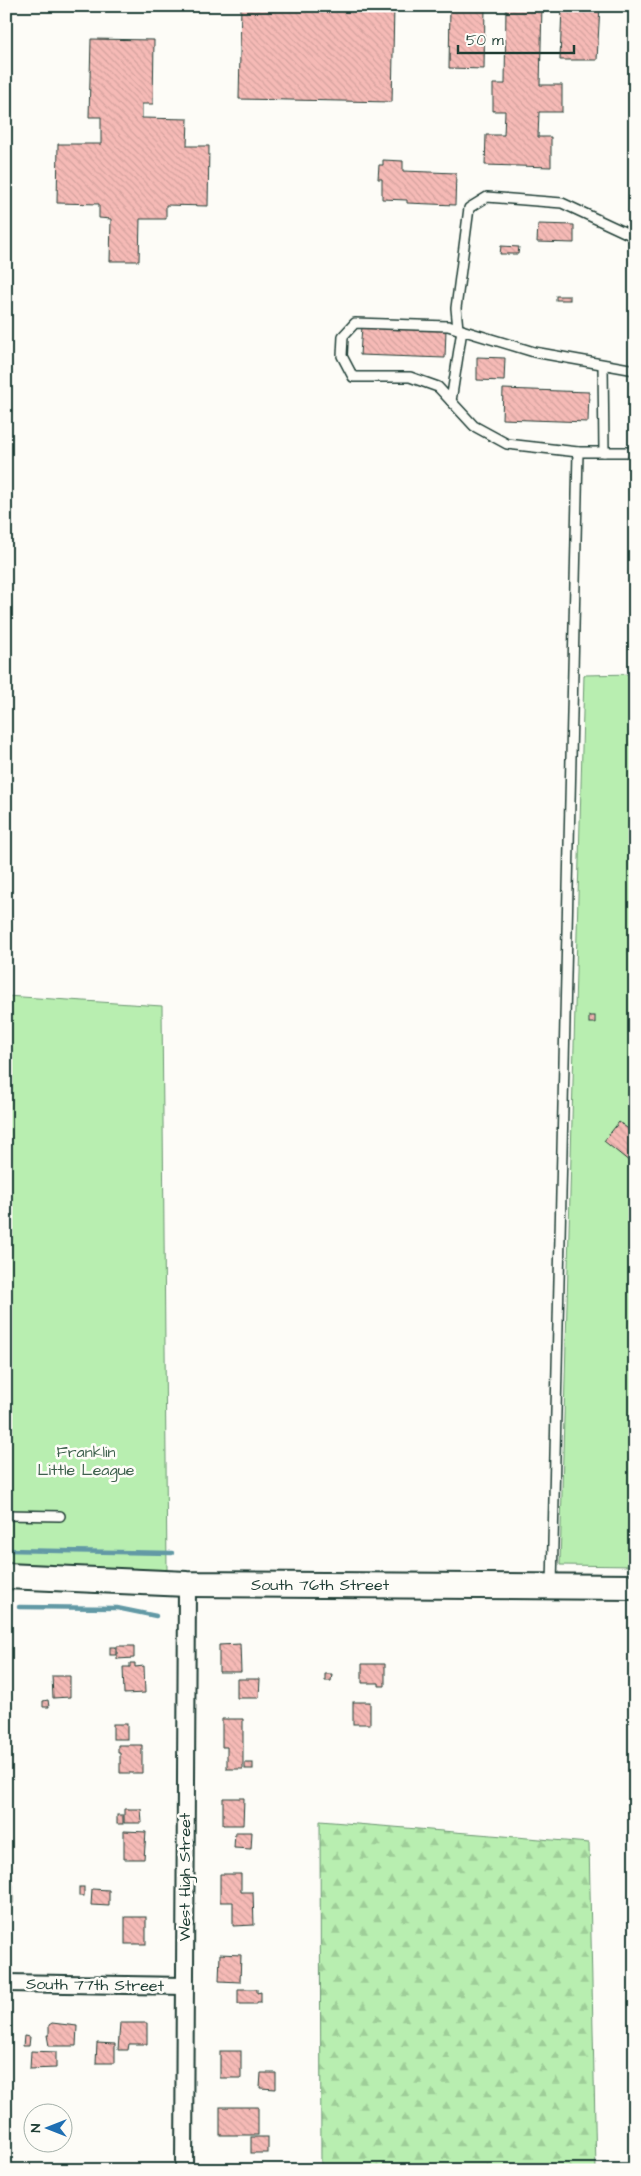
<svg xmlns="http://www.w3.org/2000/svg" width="641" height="2176" font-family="'Architects Daughter',sans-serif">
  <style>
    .forest { fill: url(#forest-firs); stroke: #6c9672 }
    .green { fill: #b8eeb0; stroke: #6c9672 }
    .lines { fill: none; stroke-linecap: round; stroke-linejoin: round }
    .stream { stroke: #6299a5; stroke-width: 4.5 }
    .building { fill: url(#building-back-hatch); stroke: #1f3d34 }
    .lane-casing { stroke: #1f3d34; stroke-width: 12 }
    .street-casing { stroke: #1f3d34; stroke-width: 20 }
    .secondary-casing { stroke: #1f3d34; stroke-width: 28 }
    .lane { stroke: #fdfcf7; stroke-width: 9 }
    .street { stroke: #fdfcf7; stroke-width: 16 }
    .secondary { stroke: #fdfcf7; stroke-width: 24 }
    .labels { text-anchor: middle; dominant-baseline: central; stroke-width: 5; stroke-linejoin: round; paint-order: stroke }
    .park-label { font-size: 16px; fill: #3e604d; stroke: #fdfcf7 }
    .street-label { font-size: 16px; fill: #1f3d34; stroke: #fdfcf7 }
  </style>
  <defs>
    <pattern id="forest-firs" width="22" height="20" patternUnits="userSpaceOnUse" patternTransform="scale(1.25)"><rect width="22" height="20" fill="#b8eeb0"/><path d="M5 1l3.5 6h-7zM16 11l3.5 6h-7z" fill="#9ecd98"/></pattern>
    <pattern id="building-back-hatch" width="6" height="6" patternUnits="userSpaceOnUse" patternTransform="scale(1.25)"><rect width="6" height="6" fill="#f6bab6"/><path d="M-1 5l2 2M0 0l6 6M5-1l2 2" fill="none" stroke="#d2a19d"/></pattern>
  </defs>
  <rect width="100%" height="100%" fill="#fdfcf7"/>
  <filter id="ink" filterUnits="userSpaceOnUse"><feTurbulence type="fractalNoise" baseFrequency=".02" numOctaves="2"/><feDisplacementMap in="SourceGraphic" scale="10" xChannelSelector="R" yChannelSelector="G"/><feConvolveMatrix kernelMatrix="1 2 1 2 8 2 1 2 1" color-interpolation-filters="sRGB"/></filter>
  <g filter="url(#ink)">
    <path class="forest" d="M 320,1821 L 589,1843 L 596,2170 L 321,2170 Z"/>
    <g class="green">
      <path d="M 635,674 L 635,1566 L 560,1565 L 584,675 Z"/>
      <path d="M 6,996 L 162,1006 L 167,1572 L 6,1565 Z"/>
    </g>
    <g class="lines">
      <g class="stream">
        <path d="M 6,1550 L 172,1553"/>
        <path d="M 19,1607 L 117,1608 L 156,1616"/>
      </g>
    </g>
    <g class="building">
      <path d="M 241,6 L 394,6 L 392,102 L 239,99 Z"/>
      <path d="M 450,6 L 485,6 L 484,69 L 449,68 Z"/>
      <path d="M 506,6 L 542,6 L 540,85 L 562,85 L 562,112 L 539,112 L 538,137 L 551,137 L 551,167 L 485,165 L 486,135 L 504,135 L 505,111 L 493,111 L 493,84 L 505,84 Z"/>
      <path d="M 562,6 L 600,6 L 597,60 L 560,60 Z"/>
      <path d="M 91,39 L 154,40 L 153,104 L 142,104 L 142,118 L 188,119 L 187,146 L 209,146 L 208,206 L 166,205 L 166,219 L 140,219 L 139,261 L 110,261 L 111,219 L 99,218 L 99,204 L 57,203 L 58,144 L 101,144 L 101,117 L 89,117 Z"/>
      <path d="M 383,160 L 403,161 L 403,171 L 456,173 L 455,205 L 407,203 L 407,200 L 382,199 L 382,179 L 378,179 L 379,165 L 383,165 Z"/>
      <path d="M 538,224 L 574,225 L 574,243 L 537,242 Z"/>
      <path d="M 501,246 L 519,247 L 518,254 L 500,254 Z"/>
      <rect x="556" y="296" width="14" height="4"/>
      <path d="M 362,326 L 446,329 L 445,358 L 360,355 Z"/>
      <path d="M 477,357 L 505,358 L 504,381 L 477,380 Z"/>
      <path d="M 503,389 L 589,392 L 588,422 L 502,419 Z"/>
      <rect x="589" y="1016" width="6" height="7"/>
      <path d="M 619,1122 L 635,1134 L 635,1166 L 604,1141 Z"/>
      <path d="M 240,1644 L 241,1672 L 219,1672 L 219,1645 Z"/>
      <path d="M 117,1646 L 134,1646 L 134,1658 L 117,1659 Z"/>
      <rect x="110" y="1647" width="6" height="8"/>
      <path d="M 130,1663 L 135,1663 L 135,1667 L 144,1666 L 145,1693 L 124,1694 L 123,1667 L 130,1667 Z"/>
      <path d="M 362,1664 L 385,1664 L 385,1686 L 379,1686 L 379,1683 L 362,1683 Z"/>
      <path d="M 325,1674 L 332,1674 L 331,1681 L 325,1681 Z"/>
      <path d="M 52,1676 L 70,1676 L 70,1697 L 53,1698 Z"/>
      <path d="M 237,1679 L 260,1679 L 259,1698 L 237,1698 Z"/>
      <path d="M 48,1700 L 49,1707 L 43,1707 L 43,1701 Z"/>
      <rect x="353" y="1702" width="17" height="22"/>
      <path d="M 222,1719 L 243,1719 L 243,1769 L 227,1769 L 227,1747 L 222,1747 Z"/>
      <rect x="113" y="1724" width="14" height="15"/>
      <path d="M 118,1745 L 142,1745 L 142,1773 L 120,1773 L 120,1753 L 118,1753 Z"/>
      <rect x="245" y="1763" width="8" height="6"/>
      <path d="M 223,1798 L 244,1798 L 243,1825 L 223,1825 Z"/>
      <path d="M 124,1809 L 141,1809 L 142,1823 L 124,1823 Z"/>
      <rect x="117" y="1815" width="6" height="9"/>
      <path d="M 124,1831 L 146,1832 L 144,1859 L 124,1859 Z"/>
      <path d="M 235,1832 L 252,1832 L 251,1849 L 234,1848 Z"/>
      <path d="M 220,1874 L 241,1874 L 241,1892 L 253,1892 L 254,1925 L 233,1926 L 233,1902 L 220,1902 Z"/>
      <rect x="6" y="1885" width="7" height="18"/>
      <rect x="79" y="1887" width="5" height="9"/>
      <path d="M 92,1889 L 109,1890 L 109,1906 L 91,1905 Z"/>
      <rect x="125" y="1917" width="21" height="27"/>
      <path d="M 220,1954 L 241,1955 L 240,1982 L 219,1981 Z"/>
      <path d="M 238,1989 L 257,1989 L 257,1993 L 261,1992 L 261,2002 L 257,2002 L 257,2004 L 238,2004 Z"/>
      <path d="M 52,2023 L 77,2026 L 76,2046 L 49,2046 L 47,2035 L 49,2035 L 49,2025 Z"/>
      <path d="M 120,2023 L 147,2023 L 147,2044 L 129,2044 L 128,2050 L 118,2050 Z"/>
      <path d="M 24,2036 L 30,2037 L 29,2046 L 23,2046 Z"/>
      <path d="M 97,2043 L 115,2044 L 115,2063 L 96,2063 Z"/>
      <path d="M 31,2051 L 56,2052 L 56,2068 L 30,2069 Z"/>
      <rect x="220" y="2051" width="21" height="27"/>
      <path d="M 261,2073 L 276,2073 L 276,2089 L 260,2088 Z"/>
      <rect x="220" y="2107" width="38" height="28"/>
      <rect x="251" y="2137" width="17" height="16"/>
    </g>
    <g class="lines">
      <defs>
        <g id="lane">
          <path d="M 458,329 L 456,308 L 469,208 L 487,197 L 562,203 L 635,237"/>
          <path d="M 603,365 L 604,452"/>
          <path d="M 451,401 L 462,330"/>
          <path d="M 578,452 L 507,444 L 474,426 L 438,387 L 410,377 L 353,377 L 342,356 L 343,336 L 355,323 L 448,326 L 534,352 L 635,370"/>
          <path d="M 6,1515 L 60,1516"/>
          <path d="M 552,1586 L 578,452 L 635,452"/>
        </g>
        <g id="street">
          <path d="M 6,1983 L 185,1986"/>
          <path d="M 184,2170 L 187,1584"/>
        </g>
        <path id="secondary" d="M 6,1576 L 187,1584 L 635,1587"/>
      </defs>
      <use href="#lane" class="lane-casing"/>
      <use href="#street" class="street-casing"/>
      <use href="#secondary" class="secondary-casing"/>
      <use href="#lane" class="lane"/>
      <use href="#street" class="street"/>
      <use href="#secondary" class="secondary"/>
    </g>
  </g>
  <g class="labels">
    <g class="park-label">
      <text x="86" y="1452">Franklin<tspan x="86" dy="18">Little League</tspan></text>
    </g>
    <g class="street-label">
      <text x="320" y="1585">South 76th Street</text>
      <text transform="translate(185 1877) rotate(-90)">West High Street</text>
      <text transform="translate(95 1985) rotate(1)">South 77th Street</text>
    </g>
  </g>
  <rect width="641" height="2176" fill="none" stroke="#fdfcf7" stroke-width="25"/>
  <rect x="12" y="12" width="616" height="2151" fill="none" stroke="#1f3d34" stroke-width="2" filter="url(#ink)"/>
  <g transform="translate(48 2128) rotate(270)"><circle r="24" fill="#fdfcf7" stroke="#a4b0a9"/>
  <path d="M0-4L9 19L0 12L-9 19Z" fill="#1f6fb2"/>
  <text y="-8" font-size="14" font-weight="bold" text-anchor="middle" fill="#1f3d34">N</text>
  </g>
  <path d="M458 45v8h116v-8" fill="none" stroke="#1f3d34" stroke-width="2.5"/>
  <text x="466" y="45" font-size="15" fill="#1f3d34" stroke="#fdfcf7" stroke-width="4" paint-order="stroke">50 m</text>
</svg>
